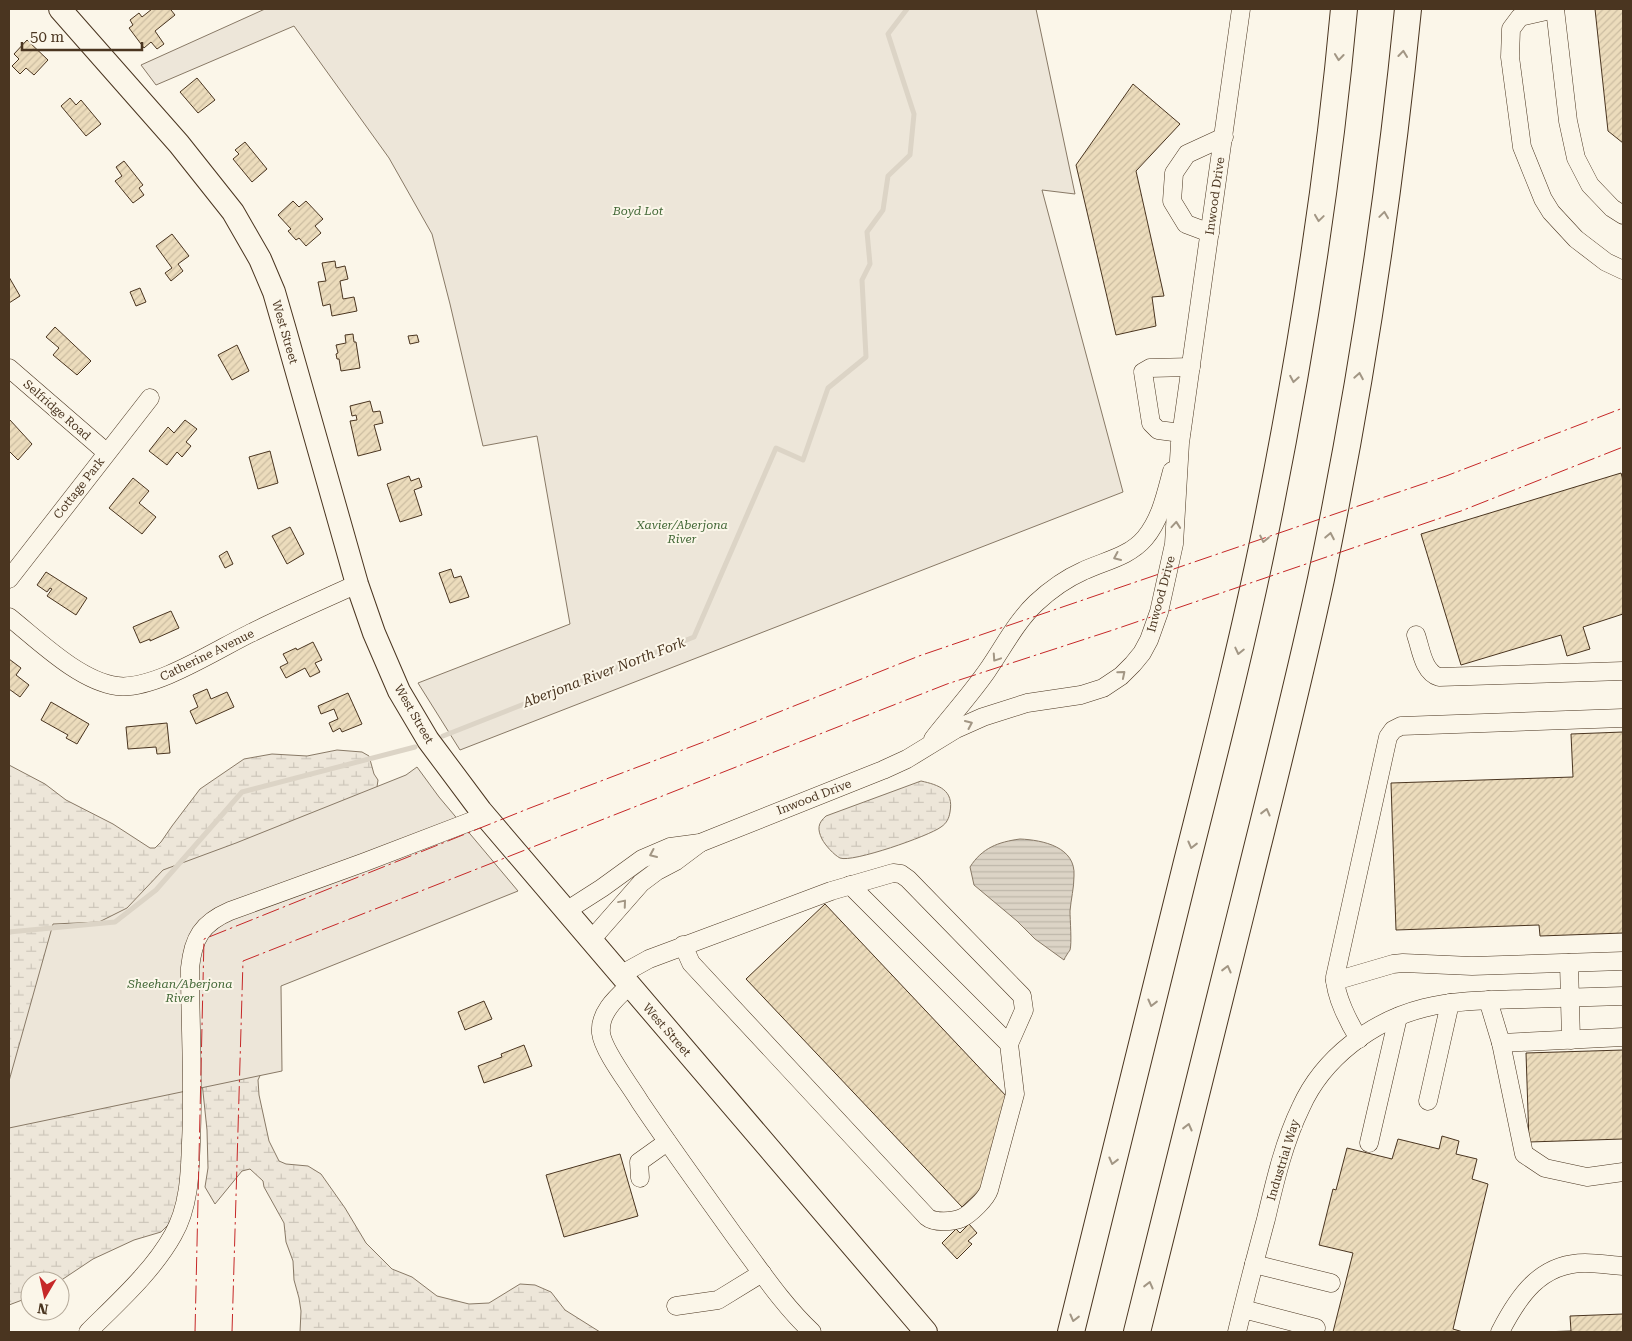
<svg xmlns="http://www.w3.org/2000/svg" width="1632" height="1341" font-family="'Roboto Serif',serif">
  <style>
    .wetland { fill: url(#wetland-marsh); stroke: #887966 }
    .park { fill: #ede6d9; stroke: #887966 }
    .water { fill: url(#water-rules); stroke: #887966 }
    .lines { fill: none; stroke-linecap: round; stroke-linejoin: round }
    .stream { stroke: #dcd4c6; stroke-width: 5 }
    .building { fill: url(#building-hatch); stroke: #4a3520 }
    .minor-casing { stroke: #4a3520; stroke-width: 19 }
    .major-casing { stroke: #4a3520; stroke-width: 24 }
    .highway-casing { stroke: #4a3520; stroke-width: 28 }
    .minor { stroke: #fbf6e9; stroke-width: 18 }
    .major { stroke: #fbf6e9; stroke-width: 22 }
    .highway { stroke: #fbf6e9; stroke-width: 26 }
    .power { stroke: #c62828; stroke-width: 1; stroke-dasharray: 18 4 2.5 4; stroke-linecap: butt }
    .oneway { stroke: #a29684 }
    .labels { text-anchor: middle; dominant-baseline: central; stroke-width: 4; stroke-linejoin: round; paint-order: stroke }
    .street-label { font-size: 12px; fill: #4a3520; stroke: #fbf6e9 }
    .park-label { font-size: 12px; font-style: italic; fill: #436837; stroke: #fbf6e9 }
    .water-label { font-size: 14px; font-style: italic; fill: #4a3520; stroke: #fbf6e9 }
  </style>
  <defs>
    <pattern id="wetland-marsh" width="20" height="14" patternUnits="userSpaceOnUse" patternTransform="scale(1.25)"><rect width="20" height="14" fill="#ede6d9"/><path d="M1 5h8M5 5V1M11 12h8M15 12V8" fill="none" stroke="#cdc6ba"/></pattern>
    <pattern id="water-rules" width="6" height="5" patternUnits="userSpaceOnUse" patternTransform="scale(1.25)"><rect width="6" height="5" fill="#dcd4c6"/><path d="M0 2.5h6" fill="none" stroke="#beb7aa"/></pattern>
    <pattern id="building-hatch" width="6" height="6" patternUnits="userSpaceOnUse" patternTransform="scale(1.25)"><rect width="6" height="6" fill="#ecdcbc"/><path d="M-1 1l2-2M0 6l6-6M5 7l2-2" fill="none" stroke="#ccbda1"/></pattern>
  </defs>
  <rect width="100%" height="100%" fill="#fbf6e9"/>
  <g class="wetland">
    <path d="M 337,750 L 362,752 L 369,756 L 374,774 L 378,780 L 377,787 L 182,1065 L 186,1120 L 179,1203 L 171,1222 L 161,1232 L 134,1240 L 93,1259 L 60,1281 L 30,1281 L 30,1297 L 9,1305 L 9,765 L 45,784 L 66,800 L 113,824 L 150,848 L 155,848 L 161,842 L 172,826 L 200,789 L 244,759 L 272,754 L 307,756 Z"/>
    <path d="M 921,781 C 939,785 954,790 950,812 C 949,818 947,823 941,827 C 929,836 852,863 840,858 C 834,855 825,845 822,839 C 817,829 818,823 826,816 Z"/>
    <path d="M 270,1054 L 258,1080 L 259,1095 L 269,1141 L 279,1161 L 286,1164 L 308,1166 L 321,1174 L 345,1208 L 366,1243 L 392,1269 L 412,1277 L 437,1296 L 469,1304 L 489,1303 L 520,1284 L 535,1285 L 551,1292 L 565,1310 L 600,1332 L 300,1332 L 301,1311 L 299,1298 L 294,1280 L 293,1261 L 286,1242 L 284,1223 L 264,1187 L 263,1181 L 250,1169 L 242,1171 L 215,1204 L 205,1187 L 208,1168 L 207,1130 L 201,1073 Z"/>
  </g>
  <g class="park">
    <path d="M 265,9 L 1036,9 L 1075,194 L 1042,190 L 1123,492 L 460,750 L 418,683 L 570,624 L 537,436 L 483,446 L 450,304 L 432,234 L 389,158 L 294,26 L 156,85 L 141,65 Z"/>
    <path d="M 417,767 L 439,797 L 518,891 L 281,986 L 282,1071 L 9,1128 L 9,1081 L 53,924 L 99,922 L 127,908 L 163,870 L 236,843 L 406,775 Z"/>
  </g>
  <path class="water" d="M 1020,839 C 1043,840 1076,847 1074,876 C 1074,888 1071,899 1070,911 C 1070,919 1072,944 1070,950 C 1068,953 1065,957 1064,960 L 1035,939 L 1017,921 L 974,885 L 970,867 C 982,848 998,842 1020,839 Z"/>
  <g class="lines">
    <g class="stream">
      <path d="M 443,736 L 694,637 L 776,448 L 803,460 L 828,388 L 866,357 L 862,280 L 870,264 L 867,232 L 883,210 L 888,176 L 910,155 L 914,114 L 888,34 L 907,9"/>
      <path d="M 9,932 L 115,922 L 156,890 L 242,792 L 415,747"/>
    </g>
  </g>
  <g class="building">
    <path d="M 152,9 L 173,9 L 171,10 L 175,15 L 155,31 L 164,44 L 157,49 L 151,42 L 144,48 L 129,28 L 133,25 L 130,20 L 139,13 L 142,17 Z"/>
    <path d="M 1595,9 L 1623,9 L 1623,143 L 1608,131 Z"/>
    <path d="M 27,40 L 48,60 L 34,75 L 26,68 L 20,74 L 12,66 L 19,59 L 14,54 Z"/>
    <path d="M 197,78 L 215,100 L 198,113 L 180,92 Z"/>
    <path d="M 1133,84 L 1180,124 L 1136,171 L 1164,296 L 1152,297 L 1156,326 L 1116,335 L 1076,165 Z"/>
    <path d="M 70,98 L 76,105 L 81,100 L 101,124 L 86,136 L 61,106 Z"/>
    <path d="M 245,142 L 267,169 L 252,182 L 233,159 L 239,154 L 235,150 Z"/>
    <path d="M 124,161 L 143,185 L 139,188 L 144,195 L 133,203 L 115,181 L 122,176 L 116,167 Z"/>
    <path d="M 293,201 L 299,207 L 306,201 L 323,219 L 315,226 L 321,233 L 306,246 L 299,238 L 296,240 L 288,231 L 291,229 L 278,215 Z"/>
    <path d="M 172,234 L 189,256 L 178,264 L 183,271 L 171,281 L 165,273 L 172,268 L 156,246 Z"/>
    <path d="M 335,261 L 336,268 L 345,266 L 348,279 L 340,281 L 343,299 L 354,297 L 357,311 L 332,316 L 330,304 L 323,306 L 318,282 L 326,281 L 322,263 Z"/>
    <path d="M 9,277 L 20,296 L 9,303 Z"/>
    <path d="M 140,288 L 146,302 L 136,306 L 130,292 Z"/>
    <path d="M 55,327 L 91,361 L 77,375 L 53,355 L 59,348 L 46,337 Z"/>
    <path d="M 353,334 L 354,342 L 356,342 L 360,368 L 341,371 L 339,359 L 337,359 L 336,354 L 338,353 L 336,345 L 346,343 L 345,335 Z"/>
    <path d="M 417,335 L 419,342 L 410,344 L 408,336 Z"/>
    <path d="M 237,345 L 249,371 L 232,380 L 218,355 Z"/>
    <path d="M 370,401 L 373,412 L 380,411 L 383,423 L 374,425 L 381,450 L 358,456 L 350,421 L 357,420 L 356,415 L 352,416 L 350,406 Z"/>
    <path d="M 10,420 L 32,444 L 18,460 L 9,451 L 9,422 Z"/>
    <path d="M 185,420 L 197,429 L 186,442 L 191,446 L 182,457 L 177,452 L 167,465 L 149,451 L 168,427 L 174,433 Z"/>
    <path d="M 270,451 L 278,483 L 258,489 L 249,457 Z"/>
    <path d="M 1621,473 L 1623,480 L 1623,614 L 1583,627 L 1590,649 L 1567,656 L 1561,635 L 1461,665 L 1421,534 Z"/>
    <path d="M 409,476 L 411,481 L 419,478 L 422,487 L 414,490 L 422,515 L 400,522 L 387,484 Z"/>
    <path d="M 133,478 L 149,491 L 139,503 L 156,517 L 142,534 L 109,508 Z"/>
    <path d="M 290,527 L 304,554 L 287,564 L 272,536 Z"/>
    <path d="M 227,551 L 233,564 L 225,568 L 219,556 Z"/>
    <path d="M 451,569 L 454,578 L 461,576 L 469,597 L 450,603 L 439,573 Z"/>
    <path d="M 46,572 L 87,598 L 76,615 L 47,596 L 52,589 L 50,588 L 47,592 L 37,585 Z"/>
    <path d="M 171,611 L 179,628 L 150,641 L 150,639 L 140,643 L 133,627 Z"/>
    <path d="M 313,642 L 322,660 L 315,663 L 320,672 L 310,677 L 305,668 L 286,678 L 280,667 L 288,663 L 283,654 L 296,648 L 297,650 Z"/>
    <path d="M 9,659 L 21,668 L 16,675 L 29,685 L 20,697 L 9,689 Z"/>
    <path d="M 207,689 L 211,699 L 227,692 L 234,707 L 196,724 L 190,711 L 198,707 L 193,695 Z"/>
    <path d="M 348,693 L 362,724 L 342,732 L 340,728 L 333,732 L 329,723 L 338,719 L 334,709 L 321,714 L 318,706 Z"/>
    <path d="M 51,702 L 89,724 L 77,744 L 66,738 L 68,735 L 41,720 Z"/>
    <path d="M 167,723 L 170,753 L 157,754 L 156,747 L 128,749 L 126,727 Z"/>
    <path d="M 1623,732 L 1623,933 L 1540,936 L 1539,925 L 1396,930 L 1391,783 L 1573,777 L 1571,734 Z"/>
    <path d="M 825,904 L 1008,1098 L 982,1188 L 962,1207 L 746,979 Z"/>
    <path d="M 484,1001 L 492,1019 L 465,1030 L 458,1012 Z"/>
    <path d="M 524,1045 L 532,1066 L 484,1083 L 478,1066 L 502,1057 L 501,1054 Z"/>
    <path d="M 1623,1050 L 1623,1139 L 1529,1142 L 1526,1053 Z"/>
    <path d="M 1442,1136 L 1459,1141 L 1456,1154 L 1477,1159 L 1472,1179 L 1488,1184 L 1453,1329 L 1463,1332 L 1333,1332 L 1353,1253 L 1319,1245 L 1333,1189 L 1336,1190 L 1347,1148 L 1392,1159 L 1398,1139 L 1439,1149 Z"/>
    <path d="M 620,1154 L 638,1216 L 564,1237 L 546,1175 Z"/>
    <path d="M 969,1224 L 977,1233 L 968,1241 L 972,1244 L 957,1259 L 942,1243 L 956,1229 L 960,1233 Z"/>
    <path d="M 1623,1314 L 1623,1332 L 1541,1332 L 1571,1331 L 1570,1316 Z"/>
  </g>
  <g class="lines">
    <defs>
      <g id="minor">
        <path d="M 1555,9 L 1520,17 L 1511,29 L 1510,57 L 1522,147 L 1543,199 L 1551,212 L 1576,239 L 1606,262 L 1623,270"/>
        <path d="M 1555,9 L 1568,121 L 1576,158 L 1590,185 L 1612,208 L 1623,215"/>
        <path d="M 1210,233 L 1186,224 L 1172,201 L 1174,173 L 1187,154 L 1224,137"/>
        <path d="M 9,368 L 106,452"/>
        <path d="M 1181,433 L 1158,430 L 1151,423 L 1143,372 L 1150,368 L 1191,367"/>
        <path d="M 9,579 L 150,398"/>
        <path d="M 9,617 C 38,640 79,681 117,686 C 154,691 219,648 253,632 C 287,615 322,600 357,584"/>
        <path d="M 1416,635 C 1421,649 1423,672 1439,677 L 1623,671"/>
        <path d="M 933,739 C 951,716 971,694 987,671 C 1003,648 1016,622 1036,603 C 1050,590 1065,579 1083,571 C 1104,561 1129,557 1145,538 C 1161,519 1166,493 1172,471"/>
        <path d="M 566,911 L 602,888 L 642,859 L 670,847 L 700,843 L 883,770 L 907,759 L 956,729 L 983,717 L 1027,703 L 1081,695 L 1103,688 L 1121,676 L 1133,664 L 1142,653 L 1149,640 L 1159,612 L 1174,544 L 1180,443 L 1241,9"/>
        <path d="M 591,940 L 641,883 L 657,871 L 676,861 L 700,843"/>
        <path d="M 683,945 L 691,963 L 927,1217 C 934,1223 953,1222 962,1218 C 970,1214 986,1199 989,1190 L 1015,1094 L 1009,1044 L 850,885"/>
        <path d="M 1569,963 L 1571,1040"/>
        <path d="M 620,975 L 649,959 L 831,891 L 893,873 L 901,874 L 908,879 L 1022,996 L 1024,1010 L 1009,1044"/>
        <path d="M 1335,981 L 1393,964 L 1403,963 L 1472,966 L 1623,961"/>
        <path d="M 629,986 C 616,998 599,1013 601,1033 C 603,1051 630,1085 640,1102 C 671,1148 704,1193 736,1238 C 760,1270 783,1305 812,1332"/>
        <path d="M 1488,1000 L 1501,1043 L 1623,1037"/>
        <path d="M 1359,1039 C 1349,1023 1335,996 1335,977 L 1388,737 L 1393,730 L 1401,726 L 1623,718"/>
        <path d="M 1501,1043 L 1524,1154 L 1545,1168 L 1587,1177 L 1623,1172"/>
        <path d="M 1428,1101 L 1450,1003"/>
        <path d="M 1369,1143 L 1398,1017"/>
        <path d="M 640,1178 L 639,1162 L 667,1142"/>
        <path d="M 1254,1264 L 1331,1283"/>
        <path d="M 676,1306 L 718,1300 L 762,1273"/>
        <path d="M 1243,1309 L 1316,1328"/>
        <path d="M 88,1332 C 117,1303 153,1271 173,1235 C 189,1207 190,1174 191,1143 C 194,1085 190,1027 190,968 C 193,938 202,923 230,911 L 365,862 L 485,816"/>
        <path d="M 1237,1332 C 1246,1294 1256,1256 1266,1219 C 1275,1181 1284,1142 1301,1107 C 1323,1058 1372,1021 1424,1008 C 1456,1000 1491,1000 1525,999 C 1558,998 1591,997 1623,996"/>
        <path d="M 1500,1332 C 1518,1297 1540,1263 1585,1263 C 1597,1263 1610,1265 1623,1266"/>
      </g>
      <path id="major" d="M 60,9 L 179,144 L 233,212 L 260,259 L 274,292 L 285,330 L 357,584 L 374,633 L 399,691 L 428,740 L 481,811 L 926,1332"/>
      <g id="highway">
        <path d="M 1071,1332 C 1109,1178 1147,1024 1185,870 C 1213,758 1242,646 1265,533 C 1300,360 1328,185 1344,9"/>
        <path d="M 1137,1332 C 1173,1187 1209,1042 1245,897 C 1271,791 1298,686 1321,579 C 1360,391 1389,201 1408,9"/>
      </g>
    </defs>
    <use href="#minor" class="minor-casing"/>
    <use href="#major" class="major-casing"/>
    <use href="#highway" class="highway-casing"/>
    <use href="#minor" class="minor"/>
    <use href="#major" class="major"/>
    <use href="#highway" class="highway"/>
    <g class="power">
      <path d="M 195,1332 L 204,939 L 530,808 L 714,738 L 919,656 L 1446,476 L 1623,408"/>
      <path d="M 232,1332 L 243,961 L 947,684 L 1113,630 L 1461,511 L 1623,447"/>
    </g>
  </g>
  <defs><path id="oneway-chevron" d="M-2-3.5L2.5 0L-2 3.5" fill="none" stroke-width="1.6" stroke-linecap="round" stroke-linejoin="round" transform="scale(1.25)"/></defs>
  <g class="oneway">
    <use href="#oneway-chevron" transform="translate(1403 54) rotate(-84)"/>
    <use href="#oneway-chevron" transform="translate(1339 57) rotate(96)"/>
    <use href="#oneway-chevron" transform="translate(1384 215) rotate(-82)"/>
    <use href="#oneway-chevron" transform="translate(1319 218) rotate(98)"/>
    <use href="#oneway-chevron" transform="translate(1359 376) rotate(-80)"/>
    <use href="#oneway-chevron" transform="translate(1294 379) rotate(100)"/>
    <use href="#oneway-chevron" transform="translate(1176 525) rotate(-85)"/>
    <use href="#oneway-chevron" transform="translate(1330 536) rotate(-79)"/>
    <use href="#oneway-chevron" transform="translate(1264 539) rotate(102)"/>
    <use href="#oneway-chevron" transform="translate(1117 557) rotate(156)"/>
    <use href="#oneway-chevron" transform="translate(1239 651) rotate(103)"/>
    <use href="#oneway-chevron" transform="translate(996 658) rotate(124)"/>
    <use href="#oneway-chevron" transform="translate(1122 674) rotate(-40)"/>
    <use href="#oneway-chevron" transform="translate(969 724) rotate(-24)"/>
    <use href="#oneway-chevron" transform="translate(1266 812) rotate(-76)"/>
    <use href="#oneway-chevron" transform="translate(1192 845) rotate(104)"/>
    <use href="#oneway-chevron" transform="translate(653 854) rotate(156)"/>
    <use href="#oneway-chevron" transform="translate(623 903) rotate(-50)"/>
    <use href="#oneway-chevron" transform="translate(1227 969) rotate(-76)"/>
    <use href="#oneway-chevron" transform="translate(1152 1003) rotate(104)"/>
    <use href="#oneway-chevron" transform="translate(1188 1127) rotate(-76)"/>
    <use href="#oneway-chevron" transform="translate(1113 1161) rotate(104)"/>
    <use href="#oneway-chevron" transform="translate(1149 1285) rotate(-76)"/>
    <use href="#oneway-chevron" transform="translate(1074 1318) rotate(104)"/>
  </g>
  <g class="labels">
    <g class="street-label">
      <text transform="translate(1215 196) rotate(-82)">Inwood Drive</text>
      <text transform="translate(285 332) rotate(74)">West Street</text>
      <text transform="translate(57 410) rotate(41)">Selfridge Road</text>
      <text transform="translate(79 488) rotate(-52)">Cottage Park</text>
      <text transform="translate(1161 594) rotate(-75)">Inwood Drive</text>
      <text transform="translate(207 655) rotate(-26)">Catherine Avenue</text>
      <text transform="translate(414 714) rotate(60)">West Street</text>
      <text transform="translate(814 797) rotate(-21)">Inwood Drive</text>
      <text transform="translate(667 1030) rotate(49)">West Street</text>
      <text transform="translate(1283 1160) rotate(-73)">Industrial Way</text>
    </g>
    <g class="park-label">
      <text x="638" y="211">Boyd Lot</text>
      <text x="682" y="525">Xavier/Aberjona<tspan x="682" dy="14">River</tspan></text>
      <text x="180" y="984">Sheehan/Aberjona<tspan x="180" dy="14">River</tspan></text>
    </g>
    <g class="water-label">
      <text transform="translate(604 672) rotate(-21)">Aberjona River North Fork</text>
    </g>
  </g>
  <rect width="1632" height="1341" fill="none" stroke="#4a3520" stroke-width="20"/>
  <g transform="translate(45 1296) rotate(189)"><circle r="24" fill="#fbf6e9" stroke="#b4a999"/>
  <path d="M0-4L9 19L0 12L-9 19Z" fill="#c62828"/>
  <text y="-8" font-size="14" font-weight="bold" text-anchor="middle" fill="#4a3520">N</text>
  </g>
  <path d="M22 42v8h120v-8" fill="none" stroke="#4a3520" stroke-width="2.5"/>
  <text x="30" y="42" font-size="15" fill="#4a3520" stroke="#fbf6e9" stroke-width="4" paint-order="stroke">50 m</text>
</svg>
